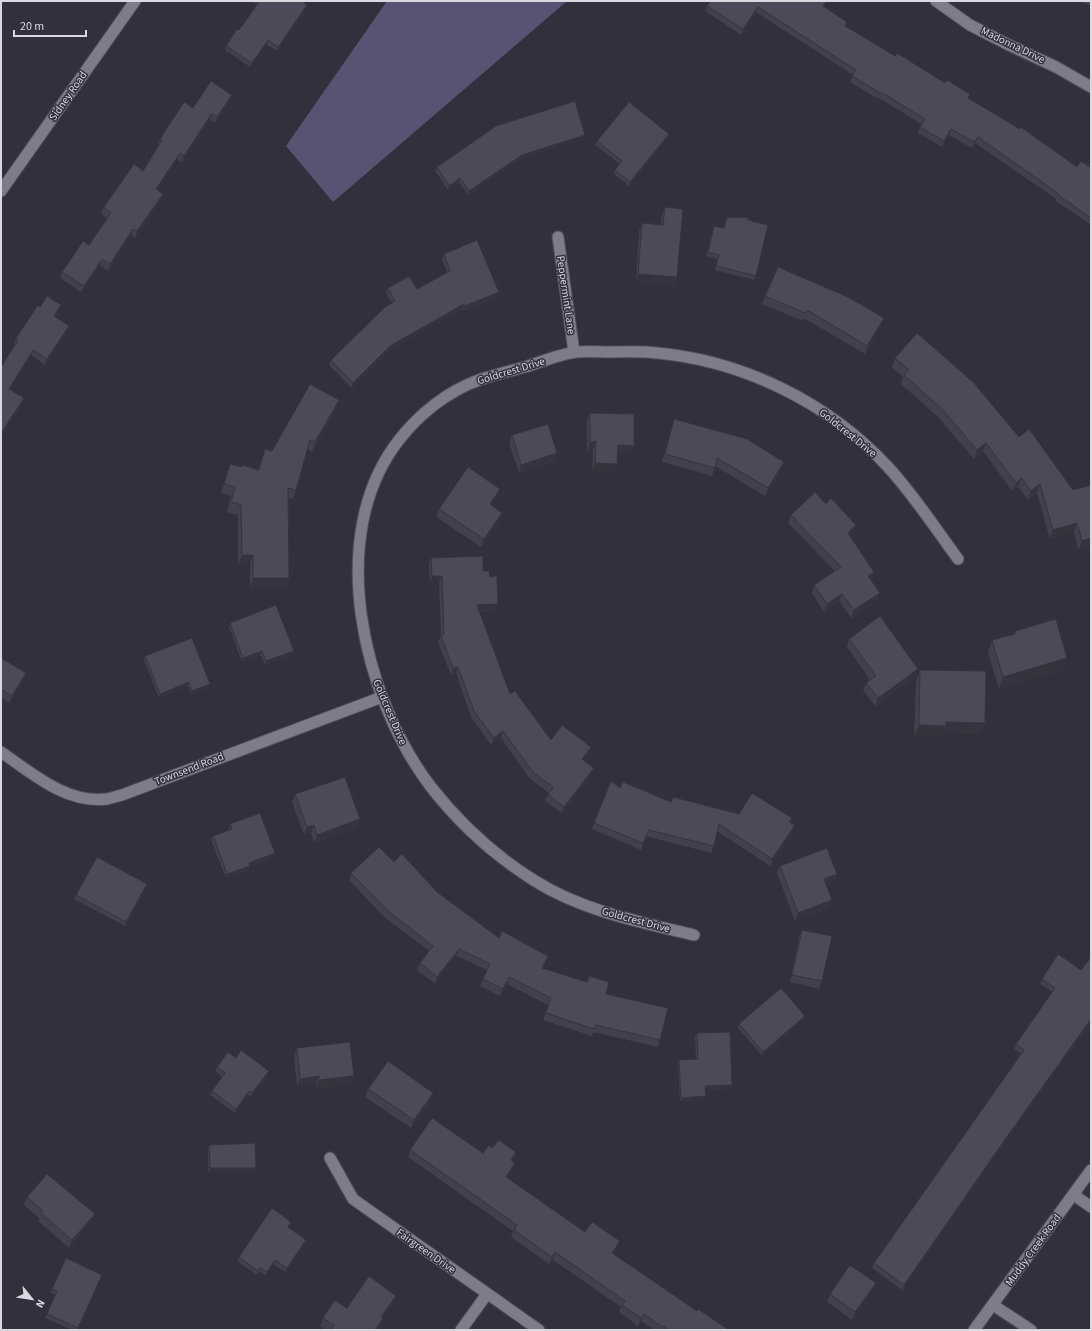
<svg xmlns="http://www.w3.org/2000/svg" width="1092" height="1331" font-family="'Source Sans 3',sans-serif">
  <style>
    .green { fill: #575372 }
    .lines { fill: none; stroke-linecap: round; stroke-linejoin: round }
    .service-casing { stroke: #4f4e59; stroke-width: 13 }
    .minor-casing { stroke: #4f4e59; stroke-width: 13 }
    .tertiary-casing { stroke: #4f4e59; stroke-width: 13 }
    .service { stroke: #7d7c8b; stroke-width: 11 }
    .minor { stroke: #7d7c8b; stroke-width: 11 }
    .tertiary { stroke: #7d7c8b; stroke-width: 11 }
    .wall { fill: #41404c }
    .shaded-wall { fill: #35343e }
    .building { fill: #4c4a58; stroke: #35343e }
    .labels { text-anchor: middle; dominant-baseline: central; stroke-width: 3; stroke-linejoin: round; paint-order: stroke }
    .street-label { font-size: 11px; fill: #d9d9e1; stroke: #31303d }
  </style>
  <rect width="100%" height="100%" fill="#31303d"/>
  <path class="green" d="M 387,1 L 567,1 L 333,202 L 286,146 Z"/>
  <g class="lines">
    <defs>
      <g id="service">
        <path d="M 1074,1195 L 1091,1207"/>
        <path d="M 993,1305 L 1031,1330"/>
      </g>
      <g id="minor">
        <path d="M 936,1 L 970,25 L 1009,45 L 1056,67 L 1091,87"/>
        <path d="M 1,191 L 135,1"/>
        <path d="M 558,237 L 574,352"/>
        <path d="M 1,752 C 32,773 66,804 107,799 C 112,798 117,796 122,795 L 382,697"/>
        <path d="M 694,935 C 640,922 583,911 535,881 C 495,856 460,824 431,787 C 363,698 324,535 399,440 C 419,414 448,391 479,380 C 494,375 510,371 525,367 C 541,362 560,354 576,352 C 588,351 599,352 610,352 C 626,352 642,351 657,353 C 744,361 829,403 888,467 C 914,495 935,528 958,559"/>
        <path d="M 330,1158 L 353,1199 L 539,1330"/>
        <path d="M 461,1330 L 487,1294"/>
      </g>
      <path id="tertiary" d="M 974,1330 L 1091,1170"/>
    </defs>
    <use href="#service" class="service-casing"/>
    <use href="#minor" class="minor-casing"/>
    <use href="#tertiary" class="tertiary-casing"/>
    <use href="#service" class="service"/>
    <use href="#minor" class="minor"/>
    <use href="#tertiary" class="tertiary"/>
  </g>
  <g class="wall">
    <path d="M 251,1 L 302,1 L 307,5 L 306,9 L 277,51 L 266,44 L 250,67 L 225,50 L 226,46 L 239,30 L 257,5 Z"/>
    <path d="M 1079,1 L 1091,1 L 1091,6 Z"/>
    <path d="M 707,6 L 824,7 L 847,22 L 846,26 L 895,56 L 969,99 L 1077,167 L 1091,168 L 1091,225 L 1056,201 L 1056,199 L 975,143 L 972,148 L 949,135 L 942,147 L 918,133 L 921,124 L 879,98 L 878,99 L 850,82 L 853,75 L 756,12 L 741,35 L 705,11 Z"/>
    <path d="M 232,95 L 229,101 L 215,123 L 210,120 L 182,162 L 177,159 L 157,190 L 163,194 L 161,200 L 135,238 L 131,235 L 108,271 L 100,265 L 81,292 L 60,278 L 62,272 L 89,245 L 107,218 L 101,214 L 104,207 L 143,171 L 159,146 L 158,145 L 160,139 L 193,108 Z"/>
    <path d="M 667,138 L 629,186 L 614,174 L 615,170 L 620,164 L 595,145 L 597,141 Z"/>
    <path d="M 583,139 L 520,159 L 468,195 L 459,182 L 448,190 L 435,171 L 437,167 Z"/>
    <path d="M 665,207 L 677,277 L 674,285 L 636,282 L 639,231 L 642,223 L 661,224 L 662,215 Z"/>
    <path d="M 727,217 L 748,220 L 756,276 L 754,280 L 715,270 L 717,259 L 706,256 L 714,226 L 724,228 Z"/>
    <path d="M 444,254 L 497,297 L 464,311 L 463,309 L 388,351 L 351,388 L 329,365 L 331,360 L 392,303 L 386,293 L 388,288 L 417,289 L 447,272 L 442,259 Z"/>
    <path d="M 765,296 L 884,318 L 881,325 L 865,354 L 804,318 L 803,321 L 762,304 Z"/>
    <path d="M 61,305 L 59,310 L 55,317 L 67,331 L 45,365 L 31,355 L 10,389 L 24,398 L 22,404 L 1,436 L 1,367 L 15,345 L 14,344 L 16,338 L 40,307 Z"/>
    <path d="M 895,358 L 1019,437 L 1073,490 L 1091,485 L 1091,546 L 1078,550 L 1074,532 L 1050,539 L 1037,493 L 1028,500 L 1018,487 L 1012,491 L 983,451 L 974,459 L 938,417 L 901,384 L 903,377 L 892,367 Z"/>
    <path d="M 339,400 L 336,410 L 312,452 L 307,449 L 296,490 L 293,499 L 288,498 L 289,578 L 285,588 L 250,588 L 250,564 L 238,564 L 238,515 L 227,512 L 231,496 L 221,493 L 230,464 L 241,467 L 242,465 L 258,469 L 265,449 L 272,451 Z"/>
    <path d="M 590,413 L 634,446 L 631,453 L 618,453 L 615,472 L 592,471 L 593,449 L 587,451 L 587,421 Z"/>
    <path d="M 674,419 L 782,469 L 765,496 L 715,466 L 712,476 L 662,462 L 672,427 Z"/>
    <path d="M 512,435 L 555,461 L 519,473 L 509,443 Z"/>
    <path d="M 497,497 L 491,505 L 502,513 L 499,521 L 481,547 L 436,517 L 439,509 Z"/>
    <path d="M 826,504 L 856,525 L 854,532 L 850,536 L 872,580 L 871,580 L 880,593 L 877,600 L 851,618 L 839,601 L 824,612 L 812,593 L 814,585 L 835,571 L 788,523 L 791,515 Z"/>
    <path d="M 431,558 L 483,571 L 490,577 L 496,611 L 480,612 L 510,694 L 551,740 L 588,754 L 584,760 L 591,775 L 562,813 L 545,801 L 549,793 L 530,779 L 501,738 L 491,745 L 471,717 L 456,673 L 451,675 L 438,642 L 441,635 L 439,582 L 430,583 L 429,565 Z"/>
    <path d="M 230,623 L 294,651 L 292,655 L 265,665 L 260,655 L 242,662 L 229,627 Z"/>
    <path d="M 1015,631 L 1067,658 L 1063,670 L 999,689 L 988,652 L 992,640 L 1014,634 Z"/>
    <path d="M 849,639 L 915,677 L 875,706 L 863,690 L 866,683 L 870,680 L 847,647 Z"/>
    <path d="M 145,656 L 209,687 L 191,695 L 188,686 L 159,698 L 144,660 Z"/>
    <path d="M 1,658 L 23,680 L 9,703 L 1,698 Z"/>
    <path d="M 920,670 L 985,723 L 981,734 L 944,733 L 942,737 L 914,737 L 916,681 Z"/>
    <path d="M 620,788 L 671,802 L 673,797 L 739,814 L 790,823 L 795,825 L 792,832 L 770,866 L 717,831 L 714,846 L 711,853 L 646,836 L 641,850 L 592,829 L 594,823 Z"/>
    <path d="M 295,794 L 357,827 L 314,843 L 311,833 L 304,835 L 292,802 Z"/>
    <path d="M 230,824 L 274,857 L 250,866 L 249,870 L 226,878 L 211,840 L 213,836 L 230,830 L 229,828 Z"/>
    <path d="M 394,862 L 437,892 L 499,938 L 545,963 L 543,968 L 606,994 L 660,1040 L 658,1047 L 593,1032 L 592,1036 L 543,1020 L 548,1005 L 507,984 L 500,996 L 480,986 L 487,970 L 456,956 L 435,984 L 417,970 L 420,963 L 429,951 L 384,917 L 349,880 L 351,873 Z"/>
    <path d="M 780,866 L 837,874 L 834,882 L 826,885 L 830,908 L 795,921 L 777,873 Z"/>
    <path d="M 147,884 L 146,888 L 125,926 L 74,899 L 76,895 Z"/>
    <path d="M 802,930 L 822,981 L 819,989 L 790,982 L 799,937 Z"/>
    <path d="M 1091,957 L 1091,1022 L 1004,1143 L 902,1290 L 872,1268 L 874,1263 L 1021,1054 L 1014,1049 L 1016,1044 L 1052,992 L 1040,984 L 1042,979 L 1081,970 Z"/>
    <path d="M 804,1020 L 762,1056 L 738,1028 L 739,1024 Z"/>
    <path d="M 697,1033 L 732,1085 L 730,1089 L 705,1090 L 706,1096 L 704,1100 L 680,1101 L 678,1064 L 679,1060 L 696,1059 L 695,1037 Z"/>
    <path d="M 297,1048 L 352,1084 L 316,1088 L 316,1084 L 297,1086 L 294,1056 Z"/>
    <path d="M 236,1058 L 268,1075 L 251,1097 L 248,1095 L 235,1113 L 210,1095 L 212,1091 L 222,1077 L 215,1071 L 217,1067 Z"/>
    <path d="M 368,1089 L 431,1100 L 411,1128 L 365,1097 Z"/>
    <path d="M 209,1145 L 254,1172 L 208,1172 L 208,1149 Z"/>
    <path d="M 492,1148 L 514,1160 L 513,1161 L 513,1170 L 507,1178 L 585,1232 L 617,1249 L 613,1254 L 697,1311 L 729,1330 L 654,1330 L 641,1321 L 638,1326 L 619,1312 L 621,1307 L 553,1260 L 549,1264 L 511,1237 L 513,1231 L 408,1157 L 410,1150 L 483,1153 Z"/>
    <path d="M 27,1197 L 92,1221 L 69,1248 L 38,1221 L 39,1218 L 24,1205 Z"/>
    <path d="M 290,1226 L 288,1228 L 305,1244 L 285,1272 L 273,1264 L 265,1276 L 259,1271 L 257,1275 L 237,1261 L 239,1257 Z"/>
    <path d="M 101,1278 L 77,1330 L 72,1330 L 45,1318 L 56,1295 L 51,1293 L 52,1289 Z"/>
    <path d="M 876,1283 L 873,1290 L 852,1320 L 827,1302 L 830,1294 Z"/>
    <path d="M 393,1304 L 383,1318 L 380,1327 L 378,1330 L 325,1330 L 320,1326 L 323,1318 L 347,1308 Z"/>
  </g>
  <g class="shaded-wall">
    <path d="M 307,5 L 306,9 L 277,51 L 278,47 Z"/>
    <path d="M 758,7 L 756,12 L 741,35 L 743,29 Z"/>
    <path d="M 268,40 L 266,44 L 250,67 L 252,63 Z"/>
    <path d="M 232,95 L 229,101 L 215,123 L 217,117 Z"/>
    <path d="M 212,113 L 210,120 L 182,162 L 184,156 Z"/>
    <path d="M 951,129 L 949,135 L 942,147 L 944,141 Z"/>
    <path d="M 669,134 L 667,138 L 629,186 L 630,182 Z"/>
    <path d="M 585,135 L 583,139 L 520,159 L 468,195 L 469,191 L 522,155 Z"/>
    <path d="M 978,137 L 975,143 L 972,148 L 974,142 Z"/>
    <path d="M 180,153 L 177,159 L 154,195 L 156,189 Z"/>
    <path d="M 460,178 L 459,182 L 448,190 L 449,186 Z"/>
    <path d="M 163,194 L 161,200 L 135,238 L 137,231 Z"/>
    <path d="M 133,229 L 131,235 L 108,271 L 110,264 Z"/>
    <path d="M 102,259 L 100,265 L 81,292 L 84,286 Z"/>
    <path d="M 638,274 L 677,277 L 674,285 L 636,282 Z"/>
    <path d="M 499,292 L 497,297 L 464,311 L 465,306 Z"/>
    <path d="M 464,304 L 463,309 L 388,351 L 351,388 L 353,383 L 390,346 Z"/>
    <path d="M 61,305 L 59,310 L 52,321 L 54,316 Z"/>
    <path d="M 884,318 L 881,325 L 865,354 L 867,346 Z"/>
    <path d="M 69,326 L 67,331 L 45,365 L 47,359 Z"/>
    <path d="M 33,350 L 31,355 L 8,394 L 9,389 Z"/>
    <path d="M 24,398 L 22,404 L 1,436 L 1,433 Z"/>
    <path d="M 339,400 L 336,410 L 312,452 L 315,442 Z"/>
    <path d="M 596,441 L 593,449 L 587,451 L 590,443 Z"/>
    <path d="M 986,443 L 983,451 L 974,459 L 977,450 Z"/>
    <path d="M 618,445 L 634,446 L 631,453 L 615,453 Z"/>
    <path d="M 557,453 L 555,461 L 519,473 L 521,465 Z"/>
    <path d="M 784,462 L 782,469 L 765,496 L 768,488 Z"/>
    <path d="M 595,463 L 617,464 L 615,472 L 592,471 Z"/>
    <path d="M 1022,478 L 1018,487 L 1012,491 L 1016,483 Z"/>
    <path d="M 1040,484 L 1037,493 L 1028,500 L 1031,491 Z"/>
    <path d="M 500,489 L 497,497 L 487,512 L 490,504 Z"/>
    <path d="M 502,513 L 499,521 L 481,547 L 484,539 Z"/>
    <path d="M 1077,523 L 1074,532 L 1050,539 L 1053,530 Z"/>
    <path d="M 856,525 L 854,532 L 845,541 L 848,533 Z"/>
    <path d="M 1091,538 L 1091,546 L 1078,550 L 1082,541 Z"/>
    <path d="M 242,555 L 253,555 L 250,564 L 238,564 Z"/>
    <path d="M 874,572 L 872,580 L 866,584 L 868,576 Z"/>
    <path d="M 432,576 L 442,576 L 439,582 L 430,583 Z"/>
    <path d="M 253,578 L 289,578 L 285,588 L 250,588 Z"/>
    <path d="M 880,593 L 877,600 L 851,618 L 854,610 Z"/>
    <path d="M 842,594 L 839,601 L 824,612 L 827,604 Z"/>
    <path d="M 498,604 L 496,611 L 475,612 L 477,605 Z"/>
    <path d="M 262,651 L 260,655 L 242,662 L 243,658 Z"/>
    <path d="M 294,651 L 292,655 L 265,665 L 266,661 Z"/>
    <path d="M 1067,658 L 1063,670 L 999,689 L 1003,677 Z"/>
    <path d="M 458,667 L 456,673 L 451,675 L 453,668 Z"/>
    <path d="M 918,669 L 915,677 L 875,706 L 878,698 Z"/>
    <path d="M 26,673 L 23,680 L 9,703 L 12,696 Z"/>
    <path d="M 189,682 L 188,686 L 159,698 L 160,694 Z"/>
    <path d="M 210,684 L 209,687 L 191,695 L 192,691 Z"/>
    <path d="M 946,722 L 985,723 L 981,734 L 944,733 L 942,737 L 914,737 L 919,725 Z"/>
    <path d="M 503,731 L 501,738 L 491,745 L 494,738 Z"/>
    <path d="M 591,747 L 588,754 L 579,766 L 582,759 Z"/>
    <path d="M 594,768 L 591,775 L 562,813 L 564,807 Z"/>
    <path d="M 360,819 L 357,827 L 314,843 L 317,835 Z"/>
    <path d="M 314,825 L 311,833 L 304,835 L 307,827 Z"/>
    <path d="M 795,825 L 792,832 L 770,866 L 772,859 Z"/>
    <path d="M 275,853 L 274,857 L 250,866 L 249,870 L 226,878 L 227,874 L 249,863 Z"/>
    <path d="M 837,874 L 834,882 L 821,887 L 824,879 Z"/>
    <path d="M 147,884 L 146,888 L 125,926 L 126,922 Z"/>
    <path d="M 832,900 L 830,908 L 795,921 L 798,913 Z"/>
    <path d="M 459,949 L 456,956 L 435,984 L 437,977 Z"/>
    <path d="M 509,977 L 507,984 L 500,996 L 503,989 Z"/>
    <path d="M 805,1016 L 804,1020 L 762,1056 L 763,1052 Z"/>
    <path d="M 1091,1019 L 1091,1022 L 1004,1143 L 902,1290 L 904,1285 L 1006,1138 Z"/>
    <path d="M 269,1071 L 268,1075 L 251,1097 L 252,1093 Z"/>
    <path d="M 319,1076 L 316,1084 L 297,1086 L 300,1079 Z"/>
    <path d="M 354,1076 L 352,1084 L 316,1088 L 319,1080 Z"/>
    <path d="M 732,1085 L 730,1089 L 703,1090 L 705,1086 Z"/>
    <path d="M 249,1091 L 248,1095 L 235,1113 L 236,1109 Z"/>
    <path d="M 433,1093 L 431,1100 L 411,1128 L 414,1120 Z"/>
    <path d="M 706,1096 L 704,1100 L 680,1101 L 681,1098 Z"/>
    <path d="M 516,1152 L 514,1160 L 508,1167 L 511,1160 Z"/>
    <path d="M 515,1163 L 513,1170 L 503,1184 L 506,1177 Z"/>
    <path d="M 210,1168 L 256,1168 L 254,1172 L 208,1172 Z"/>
    <path d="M 95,1214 L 92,1221 L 69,1248 L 72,1240 Z"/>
    <path d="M 306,1240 L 305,1244 L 285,1272 L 287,1268 Z"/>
    <path d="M 620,1241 L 617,1249 L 609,1260 L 612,1253 Z"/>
    <path d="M 555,1252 L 553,1260 L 549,1264 L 552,1257 Z"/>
    <path d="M 275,1260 L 273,1264 L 265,1276 L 267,1272 Z"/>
    <path d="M 876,1283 L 873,1290 L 852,1320 L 855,1312 Z"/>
    <path d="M 396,1296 L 393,1304 L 378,1326 L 381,1317 Z"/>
    <path d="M 644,1314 L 641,1321 L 638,1326 L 641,1318 Z"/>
    <path d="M 383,1319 L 380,1327 L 378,1330 L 375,1330 Z"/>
  </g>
  <g class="building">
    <path d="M 258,1 L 302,1 L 307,5 L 278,47 L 268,40 L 252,63 L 226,46 L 237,29 L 239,30 L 259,2 Z"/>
    <path d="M 710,1 L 797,1 L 798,2 L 798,1 L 825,1 L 826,2 L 823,6 L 847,22 L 845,26 L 895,56 L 897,53 L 945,83 L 947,80 L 970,94 L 968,98 L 1020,129 L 1021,127 L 1077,167 L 1081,161 L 1091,168 L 1091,218 L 1058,195 L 1059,194 L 978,137 L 974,142 L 951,129 L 944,141 L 920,127 L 925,119 L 881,92 L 880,93 L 852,76 L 856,70 L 758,7 L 743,29 L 707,6 Z"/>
    <path d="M 211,81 L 232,95 L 217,117 L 212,113 L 184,156 L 180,153 L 156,189 L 163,194 L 137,231 L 133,229 L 110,264 L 102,259 L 84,286 L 62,272 L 83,241 L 89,245 L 111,213 L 104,207 L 134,164 L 143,171 L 162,140 L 160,139 L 184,102 L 193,108 Z"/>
    <path d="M 575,101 L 585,135 L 522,155 L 469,191 L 460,178 L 449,186 L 437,167 L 496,126 Z"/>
    <path d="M 629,102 L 669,134 L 630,182 L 615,170 L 622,161 L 597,141 Z"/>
    <path d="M 665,207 L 683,209 L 677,277 L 638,274 L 642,223 L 663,225 Z"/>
    <path d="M 727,217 L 730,218 L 730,217 L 749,218 L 748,220 L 768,225 L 756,276 L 716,266 L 719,255 L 708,252 L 714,226 L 724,228 Z"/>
    <path d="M 477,240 L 499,292 L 465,306 L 464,304 L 390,346 L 353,383 L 331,360 L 384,308 L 395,301 L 388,288 L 409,276 L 417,289 L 450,271 L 444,254 Z"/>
    <path d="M 778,267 L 848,297 L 884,318 L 867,346 L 807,310 L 805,313 L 765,296 Z"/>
    <path d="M 47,296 L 61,305 L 54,316 L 69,326 L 47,359 L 33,350 L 9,389 L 24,398 L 1,433 L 1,367 L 18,340 L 16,338 L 38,305 L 40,307 Z"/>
    <path d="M 917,333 L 974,383 L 1019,437 L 1029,429 L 1073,490 L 1091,485 L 1091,538 L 1082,541 L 1077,523 L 1053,530 L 1040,484 L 1031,491 L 1022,478 L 1016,483 L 986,443 L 977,450 L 942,409 L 904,375 L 909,370 L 895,358 Z"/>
    <path d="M 310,384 L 339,400 L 315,442 L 310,440 L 296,490 L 288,488 L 289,578 L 253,578 L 253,555 L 242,555 L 241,505 L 231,502 L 235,487 L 224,484 L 230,464 L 241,467 L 242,465 L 259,470 L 265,449 L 272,451 Z"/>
    <path d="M 590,413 L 634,414 L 634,446 L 618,445 L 617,464 L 595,463 L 596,441 L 590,443 Z"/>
    <path d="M 674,419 L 747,439 L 784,462 L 768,488 L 717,458 L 715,468 L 665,454 Z"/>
    <path d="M 548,424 L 557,453 L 521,465 L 512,435 Z"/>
    <path d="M 468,467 L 500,489 L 490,504 L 502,513 L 484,539 L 439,509 Z"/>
    <path d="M 815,492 L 826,504 L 831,498 L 856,525 L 848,533 L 874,572 L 868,576 L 880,593 L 854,610 L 842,594 L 827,604 L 814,585 L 841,567 L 791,515 Z"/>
    <path d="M 483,556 L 483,571 L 489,571 L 490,577 L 497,576 L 498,604 L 477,605 L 510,694 L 515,691 L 551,740 L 562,725 L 591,747 L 582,759 L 594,768 L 564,807 L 548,794 L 553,787 L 533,772 L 503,731 L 494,738 L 474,711 L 458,667 L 453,668 L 441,636 L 444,634 L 442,576 L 432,576 L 431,558 Z"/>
    <path d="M 276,605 L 294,651 L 266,661 L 262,651 L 243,658 L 230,623 Z"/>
    <path d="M 880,616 L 918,669 L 878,698 L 866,683 L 876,676 L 849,639 Z"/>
    <path d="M 1056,619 L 1067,658 L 1003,677 L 992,640 L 1015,634 L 1015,631 Z"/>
    <path d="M 192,638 L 210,684 L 192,691 L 189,682 L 160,694 L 145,656 Z"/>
    <path d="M 1,658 L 26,673 L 12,696 L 1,689 Z"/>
    <path d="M 920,670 L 986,671 L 985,723 L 946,722 L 946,726 L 919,725 Z"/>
    <path d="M 345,777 L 360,819 L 317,835 L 314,825 L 307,827 L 295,794 Z"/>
    <path d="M 611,781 L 620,788 L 623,782 L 671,802 L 673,797 L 739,814 L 752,793 L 792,818 L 789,822 L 795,825 L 772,859 L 719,824 L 714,846 L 649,830 L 643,843 L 594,823 Z"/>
    <path d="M 260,813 L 275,853 L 249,863 L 250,866 L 227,874 L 213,836 L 232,829 L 230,824 Z"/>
    <path d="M 379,847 L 394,862 L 402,854 L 437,892 L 499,938 L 502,931 L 548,956 L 542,968 L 587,982 L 589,976 L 609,982 L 606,994 L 668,1008 L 660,1040 L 596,1025 L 594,1029 L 546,1013 L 551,998 L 509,977 L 503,989 L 483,979 L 490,964 L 459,949 L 437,977 L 420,963 L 433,946 L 387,910 L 351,873 Z"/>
    <path d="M 827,848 L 837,874 L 824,879 L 832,900 L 798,913 L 780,866 Z"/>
    <path d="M 97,857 L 147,884 L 126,922 L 76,895 Z"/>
    <path d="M 802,930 L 832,936 L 822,981 L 792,975 Z"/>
    <path d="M 1058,954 L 1081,970 L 1091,957 L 1091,1019 L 1006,1138 L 904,1285 L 874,1263 L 1024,1050 L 1016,1044 L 1055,988 L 1042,979 Z"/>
    <path d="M 781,988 L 805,1016 L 763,1052 L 739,1024 Z"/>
    <path d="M 730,1032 L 732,1085 L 705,1086 L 706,1096 L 681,1098 L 679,1060 L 698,1059 L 697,1033 Z"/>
    <path d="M 350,1042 L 354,1076 L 319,1080 L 319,1076 L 300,1079 L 297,1048 Z"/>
    <path d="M 241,1050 L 269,1071 L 252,1093 L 249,1091 L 236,1109 L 212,1091 L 225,1073 L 217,1067 L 228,1052 L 236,1058 Z"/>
    <path d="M 388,1061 L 433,1093 L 414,1120 L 368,1089 Z"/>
    <path d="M 432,1118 L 483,1153 L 489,1145 L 492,1148 L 499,1140 L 516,1152 L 511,1160 L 515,1163 L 506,1177 L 585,1232 L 592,1222 L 620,1241 L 612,1253 L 697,1311 L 698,1309 L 729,1330 L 669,1330 L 663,1326 L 662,1327 L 644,1314 L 641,1318 L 622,1305 L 625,1301 L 555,1252 L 552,1257 L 514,1230 L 517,1225 L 410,1150 Z"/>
    <path d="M 255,1143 L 256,1168 L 210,1168 L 209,1145 Z"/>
    <path d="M 47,1174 L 95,1214 L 72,1240 L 41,1213 L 43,1211 L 27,1197 Z"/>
    <path d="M 272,1208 L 291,1222 L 288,1227 L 306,1240 L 287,1268 L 275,1260 L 267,1272 L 260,1267 L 258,1271 L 239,1257 Z"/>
    <path d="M 66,1258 L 102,1275 L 78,1328 L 47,1314 L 57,1291 L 52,1289 Z"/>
    <path d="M 850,1265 L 876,1283 L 855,1312 L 830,1294 Z"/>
    <path d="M 369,1276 L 396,1296 L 381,1317 L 383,1319 L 375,1330 L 331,1330 L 334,1325 L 323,1318 L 335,1300 L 347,1308 Z"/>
  </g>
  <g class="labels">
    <g class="street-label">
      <text transform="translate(1013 45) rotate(26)">Madonna Drive</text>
      <text transform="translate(68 96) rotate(-55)">Sidney Road</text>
      <text transform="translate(566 295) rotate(82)">Peppermint Lane</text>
      <text transform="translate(511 371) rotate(-17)">Goldcrest Drive</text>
      <text transform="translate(848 433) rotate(39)">Goldcrest Drive</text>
      <text transform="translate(390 712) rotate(67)">Goldcrest Drive</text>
      <text transform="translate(189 769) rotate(-21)">Townsend Road</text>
      <text transform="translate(636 920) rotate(15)">Goldcrest Drive</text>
      <text transform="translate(1033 1250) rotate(-54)">Muddy Creek Road</text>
      <text transform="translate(426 1251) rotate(35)">Fairgreen Drive</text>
    </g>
  </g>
  <rect width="1092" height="1331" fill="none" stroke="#d9d9e1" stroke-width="4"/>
  <g transform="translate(32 1299) rotate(120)" stroke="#31303d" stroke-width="3" paint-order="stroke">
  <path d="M0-3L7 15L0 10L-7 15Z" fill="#d9d9e1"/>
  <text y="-6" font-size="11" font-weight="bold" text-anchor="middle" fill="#d9d9e1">N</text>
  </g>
  <path d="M14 30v6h72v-6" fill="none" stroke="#d9d9e1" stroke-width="2"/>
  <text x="20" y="30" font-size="12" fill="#d9d9e1" stroke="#31303d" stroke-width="3" paint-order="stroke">20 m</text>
</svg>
